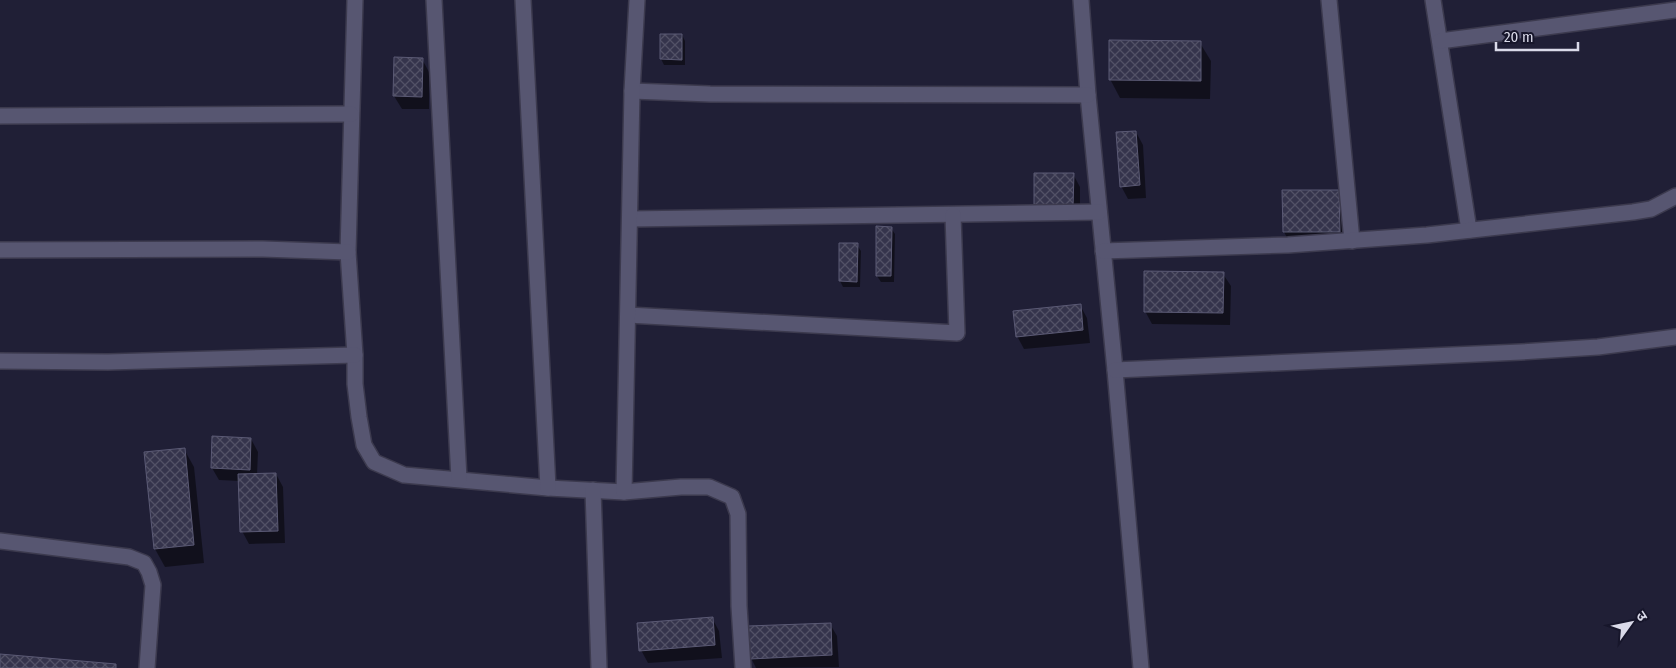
<svg xmlns="http://www.w3.org/2000/svg" width="1676" height="668" font-family="'Fira Sans Condensed','Noto Sans Devanagari',sans-serif">
  <style>
    .shadow { fill: #0007 }
    .building { fill: url(#building-cross-hatch); stroke: #5b5a75 }
    .lines { fill: none; stroke-linecap: round; stroke-linejoin: round }
    .service-casing { stroke: #3c3a4e; stroke-width: 18 }
    .minor-casing { stroke: #3c3a4e; stroke-width: 18 }
    .service { stroke: #575671; stroke-width: 15 }
    .minor { stroke: #575671; stroke-width: 15 }
  </style>
  <defs>
    <pattern id="building-cross-hatch" width="8" height="8" patternUnits="userSpaceOnUse" patternTransform="scale(1.25)"><rect width="8" height="8" fill="#35344c"/><path d="M0 0l8 8M0 8l8-8" fill="none" stroke="#525166"/></pattern>
  </defs>
  <rect width="100%" height="100%" fill="#201f36"/>
  <g class="shadow">
    <path d="M 662,35 L 682,35 L 685,41 L 685,65 L 664,65 L 661,59 Z"/>
    <path d="M 1200,43 L 1211,61 L 1210,99 L 1120,98 L 1110,79 Z"/>
    <path d="M 422,59 L 429,72 L 429,109 L 402,109 L 394,96 Z"/>
    <path d="M 1136,132 L 1143,145 L 1146,198 L 1128,199 L 1121,186 Z"/>
    <path d="M 1036,174 L 1073,174 L 1080,187 L 1080,219 Z"/>
    <path d="M 1338,191 L 1346,203 L 1346,244 L 1291,245 L 1284,232 Z"/>
    <path d="M 891,228 L 895,234 L 894,282 L 881,282 L 877,276 Z"/>
    <path d="M 841,244 L 857,245 L 861,251 L 860,287 L 843,287 L 840,281 Z"/>
    <path d="M 1223,274 L 1231,286 L 1230,325 L 1152,324 L 1145,311 Z"/>
    <path d="M 1080,305 L 1087,318 L 1090,343 L 1024,349 L 1017,336 Z"/>
    <path d="M 251,439 L 258,452 L 257,475 L 276,474 L 283,487 L 285,543 L 249,544 L 242,531 L 240,481 L 219,480 L 212,468 Z"/>
    <path d="M 184,449 L 194,467 L 204,563 L 165,567 L 155,549 Z"/>
    <path d="M 712,618 L 719,631 L 722,658 L 648,663 L 641,650 Z"/>
    <path d="M 830,624 L 837,636 L 839,667 L 756,668 L 751,658 Z"/>
  </g>
  <g class="building">
    <path d="M 660,34 L 682,34 L 682,60 L 660,59 Z"/>
    <path d="M 1109,40 L 1201,41 L 1201,81 L 1109,80 Z"/>
    <path d="M 394,57 L 423,58 L 422,97 L 393,96 Z"/>
    <path d="M 1136,131 L 1140,185 L 1120,187 L 1116,132 Z"/>
    <path d="M 1034,173 L 1074,173 L 1073,207 L 1034,207 Z"/>
    <path d="M 1282,190 L 1339,190 L 1340,232 L 1283,232 Z"/>
    <path d="M 876,226 L 892,227 L 891,276 L 876,276 Z"/>
    <path d="M 839,243 L 858,243 L 857,282 L 839,281 Z"/>
    <path d="M 1144,271 L 1224,272 L 1223,313 L 1144,312 Z"/>
    <path d="M 1081,304 L 1083,330 L 1016,337 L 1013,311 Z"/>
    <path d="M 212,436 L 251,438 L 250,470 L 211,468 Z"/>
    <path d="M 185,448 L 194,545 L 154,549 L 144,452 Z"/>
    <path d="M 276,473 L 278,531 L 240,532 L 238,474 Z"/>
    <path d="M 713,617 L 715,645 L 639,651 L 637,623 Z"/>
    <path d="M 831,623 L 832,655 L 750,659 L 748,626 Z"/>
    <path d="M 0,654 L 116,664 L 116,668 L 0,668 Z"/>
  </g>
  <g class="lines">
    <defs>
      <path id="service" d="M 0,541 L 129,557 L 144,563 L 149,572 L 153,585 L 147,668"/>
      <g id="minor">
        <path d="M 355,0 L 348,252 L 355,355 L 355,384 L 359,417 L 364,445 L 374,462 L 404,475 L 548,488 L 624,492 L 681,487 L 709,487 L 732,497 L 738,514 L 739,606 L 743,668"/>
        <path d="M 434,0 L 459,479"/>
        <path d="M 523,0 L 548,488"/>
        <path d="M 1081,0 L 1088,95 L 1115,370 L 1141,668"/>
        <path d="M 1329,0 L 1352,241"/>
        <path d="M 1433,0 L 1469,230"/>
        <path d="M 1440,41 L 1676,10"/>
        <path d="M 632,91 L 710,94 L 1088,95"/>
        <path d="M 0,116 L 351,114"/>
        <path d="M 630,219 L 1099,212"/>
        <path d="M 0,250 L 263,249 L 348,252"/>
        <path d="M 1103,251 L 1288,245 L 1427,235 L 1633,212 L 1651,209 L 1676,196"/>
        <path d="M 628,315 L 957,333 L 953,215"/>
        <path d="M 0,361 L 108,362 L 355,355"/>
        <path d="M 1115,370 L 1521,352 L 1598,347 L 1676,337"/>
        <path d="M 593,490 L 599,668"/>
        <path d="M 624,492 L 632,91 L 637,0"/>
      </g>
    </defs>
    <use href="#service" class="service-casing"/>
    <use href="#minor" class="minor-casing"/>
    <use href="#service" class="service"/>
    <use href="#minor" class="minor"/>
  </g>
  <g transform="translate(1631 623) rotate(57)" stroke="#17162b" stroke-width="4" paint-order="stroke">
  <path d="M0-4L9 19L0 12L-9 19Z" fill="#dadae9"/>
  <text y="-8" font-size="14" font-weight="bold" text-anchor="middle" fill="#dadae9">उ</text>
  </g>
  <path d="M1496 42v8h82v-8" fill="none" stroke="#dadae9" stroke-width="2.5"/>
  <text x="1504" y="42" font-size="15" fill="#dadae9" stroke="#17162b" stroke-width="4" paint-order="stroke">20 m</text>
</svg>
